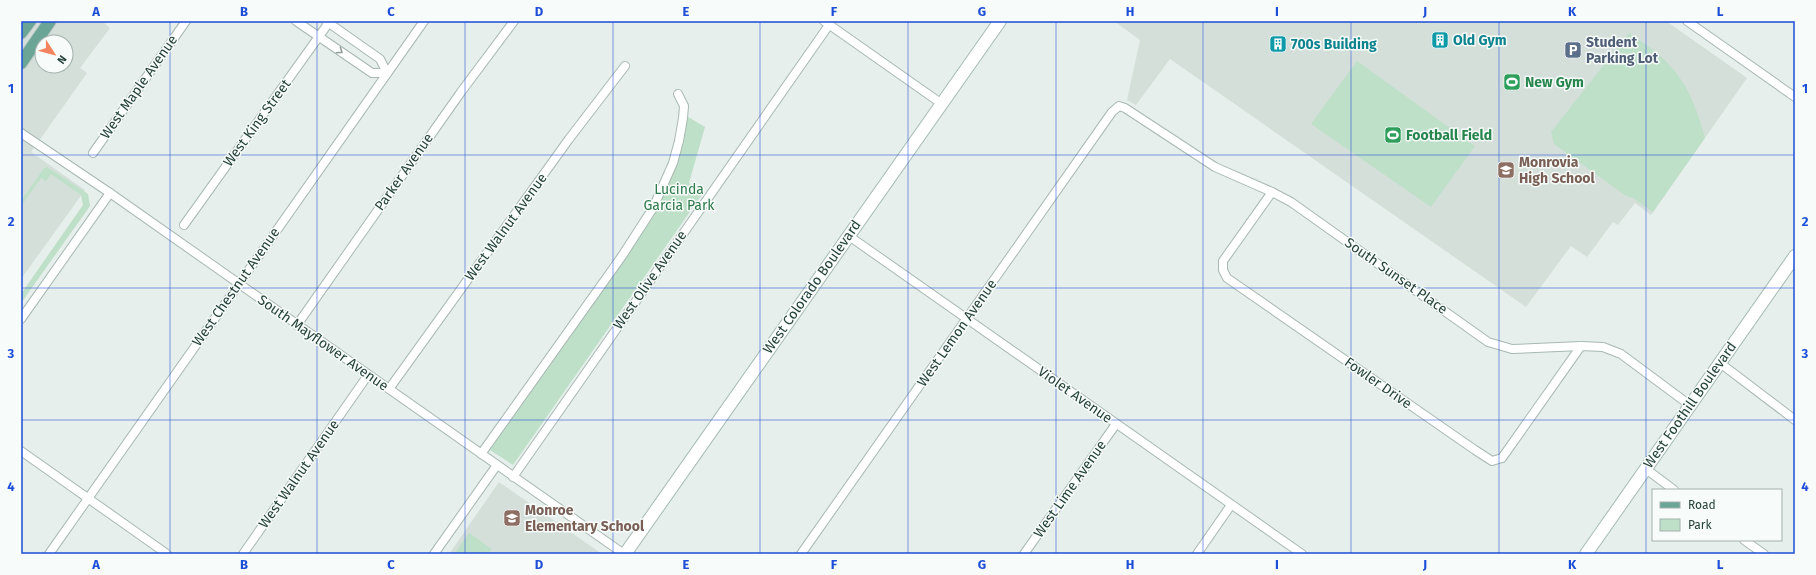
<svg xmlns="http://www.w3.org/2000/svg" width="1816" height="575" font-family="'Fira Sans',sans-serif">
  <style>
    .built { fill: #d4dfda; fill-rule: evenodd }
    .green { fill: #bfe0c8 }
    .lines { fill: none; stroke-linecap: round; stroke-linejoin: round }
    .street-casing { stroke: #a8b8b2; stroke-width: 10 }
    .secondary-casing { stroke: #a4bbb3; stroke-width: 14 }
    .primary-casing { stroke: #c2cac8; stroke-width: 14 }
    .street { stroke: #fff; stroke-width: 8 }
    .secondary { stroke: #fff; stroke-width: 12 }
    .primary { stroke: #6aa596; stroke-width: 12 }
    .oneway { stroke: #92a09c }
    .grid { fill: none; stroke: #1d4ed8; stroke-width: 1; stroke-opacity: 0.55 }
    .labels { text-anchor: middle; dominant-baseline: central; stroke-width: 3; stroke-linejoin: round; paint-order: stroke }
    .culture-label { font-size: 14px; font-weight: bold; fill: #0d838f; stroke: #f7fbf9; text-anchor: start }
    .service-label { font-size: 14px; font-weight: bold; fill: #4e5e75; stroke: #f7fbf9; text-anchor: start }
    .leisure-label { font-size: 14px; font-weight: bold; fill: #27864d; stroke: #f7fbf9; text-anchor: start }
    .street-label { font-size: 14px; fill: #24423a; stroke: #f7fbf9 }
    .education-label { font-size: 14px; font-weight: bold; fill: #785e54; stroke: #f7fbf9; text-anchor: start }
    .park-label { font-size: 14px; fill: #2d7a4b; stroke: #f7fbf9 }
    .neatline { fill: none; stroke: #1d4ed8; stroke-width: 1.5 }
    .grid-label { font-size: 13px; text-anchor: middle; font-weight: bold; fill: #1d4ed8 }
  </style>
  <rect width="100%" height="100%" fill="#e6efeb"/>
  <g class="built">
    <path d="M 21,21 L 102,21 L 110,28 L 80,68 L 87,73 L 31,152 L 85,190 L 21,279 ZM 42,42 L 66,42 L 66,66 L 42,66 Z"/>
    <path d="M 1114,21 L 1666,21 L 1747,78 L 1651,215 L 1635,203 L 1618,225 L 1613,222 L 1587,257 L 1571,246 L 1526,307 L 1170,59 L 1136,105 L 1127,100 L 1140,40 Z"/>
    <path d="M 499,482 L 602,554 L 449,554 Z"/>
  </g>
  <g class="green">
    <path d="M 1629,33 C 1675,62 1691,85 1705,138 L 1653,212 L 1633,198 L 1626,196 L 1554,144 L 1551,132 Z"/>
    <path d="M 1357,61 L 1475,146 L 1431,207 L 1311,124 Z"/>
    <path d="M 685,115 L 705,127 L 689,183 L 703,193 L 513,465 L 490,450 L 654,209 Z"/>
    <path d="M 47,167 L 88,194 L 90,206 L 21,303 L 21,294 L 83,205 L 81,195 L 51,174 L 46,181 L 41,178 L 21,206 L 21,201 L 44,168 Z"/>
    <path d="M 469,533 L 492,549 L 488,554 L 454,554 Z"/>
  </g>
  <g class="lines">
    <defs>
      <g id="street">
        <path d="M 296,21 L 372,73 L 387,73 L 380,59 L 326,21"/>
        <path d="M 824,21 L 942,104"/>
        <path d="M 1687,21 L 1795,97"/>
        <path d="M 21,133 L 110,193 L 624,554"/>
        <path d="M 93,153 L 186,21"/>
        <path d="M 1272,192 L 1223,261 L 1223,270 L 1227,278 L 1475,450 L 1492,461 L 1502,458 L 1581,346"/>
        <path d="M 184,225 L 330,21"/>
        <path d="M 849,236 L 1302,554"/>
        <path d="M 21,319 L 110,193"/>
        <path d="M 297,325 L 461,92 L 514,21"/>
        <path d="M 1720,363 L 1795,420"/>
        <path d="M 389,389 L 569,139 L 625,66"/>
        <path d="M 21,451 L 167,554"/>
        <path d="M 481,454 L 622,256 L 653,208 L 673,163 L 679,141 L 683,118 L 684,106 L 678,94"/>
        <path d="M 1646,469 L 1674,490"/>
        <path d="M 513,477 L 829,25"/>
        <path d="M 1744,540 L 1764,554"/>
        <path d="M 49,554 L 424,21"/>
        <path d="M 243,554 L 368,375"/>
        <path d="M 434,554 L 497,465"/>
        <path d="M 801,554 L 1112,112 L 1119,106 L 1125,108 L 1215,167 L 1272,192 L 1291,202 L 1488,342 L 1512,349 L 1581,346 L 1603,347 L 1621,354 L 1691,406"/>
        <path d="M 1024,554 L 1116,424"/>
        <path d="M 1197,554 L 1231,505"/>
      </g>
      <g id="secondary">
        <path d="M 625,554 L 1000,21"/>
        <path d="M 1586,554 L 1795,256"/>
      </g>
      <g id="primary">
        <path d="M 21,33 L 30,21"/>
        <path d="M 21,63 L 50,21"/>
      </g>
    </defs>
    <use href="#street" class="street-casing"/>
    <use href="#secondary" class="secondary-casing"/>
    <use href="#primary" class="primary-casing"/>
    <use href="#street" class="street"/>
    <use href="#secondary" class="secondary"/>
    <use href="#primary" class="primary"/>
  </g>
  <defs><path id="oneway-chevron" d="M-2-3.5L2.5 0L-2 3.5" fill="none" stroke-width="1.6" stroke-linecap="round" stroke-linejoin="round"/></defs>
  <use class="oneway" href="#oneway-chevron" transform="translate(340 51) rotate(34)"/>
  <path class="grid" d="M 170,21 L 170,554M 317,21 L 317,554M 465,21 L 465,554M 613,21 L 613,554M 760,21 L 760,554M 908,21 L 908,554M 1056,21 L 1056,554M 1203,21 L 1203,554M 1351,21 L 1351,554M 1499,21 L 1499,554M 1646,21 L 1646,554M 21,155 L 1795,155M 21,288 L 1795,288M 21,420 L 1795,420"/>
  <defs>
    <symbol id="building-square" viewBox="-11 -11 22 22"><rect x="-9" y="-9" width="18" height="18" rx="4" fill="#0f9aa8" stroke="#f7fbf9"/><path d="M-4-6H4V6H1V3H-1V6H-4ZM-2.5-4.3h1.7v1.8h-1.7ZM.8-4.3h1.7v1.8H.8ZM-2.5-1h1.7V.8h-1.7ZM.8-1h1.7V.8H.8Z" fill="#fff"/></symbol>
    <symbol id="parking-square" viewBox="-11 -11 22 22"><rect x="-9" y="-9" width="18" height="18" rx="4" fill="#5c6f8a" stroke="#f7fbf9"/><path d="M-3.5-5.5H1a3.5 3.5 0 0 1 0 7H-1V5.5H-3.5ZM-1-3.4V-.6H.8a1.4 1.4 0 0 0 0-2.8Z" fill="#fff"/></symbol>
    <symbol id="stadium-square" viewBox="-11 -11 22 22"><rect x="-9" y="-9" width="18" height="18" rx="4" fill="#2e9e5b" stroke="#f7fbf9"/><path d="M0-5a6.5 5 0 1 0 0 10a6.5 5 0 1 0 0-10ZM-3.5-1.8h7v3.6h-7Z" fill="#fff"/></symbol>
    <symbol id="school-square" viewBox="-11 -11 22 22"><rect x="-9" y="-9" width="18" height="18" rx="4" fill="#8d6e63" stroke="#f7fbf9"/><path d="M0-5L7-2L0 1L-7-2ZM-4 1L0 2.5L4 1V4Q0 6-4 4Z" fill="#fff"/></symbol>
  </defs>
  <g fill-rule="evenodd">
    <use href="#building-square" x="1430" y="30" width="20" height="20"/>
    <use href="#building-square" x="1268" y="34" width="20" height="20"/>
    <use href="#parking-square" x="1563" y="40" width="20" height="20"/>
    <use href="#stadium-square" x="1502" y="72" width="20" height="20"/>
    <use href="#stadium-square" x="1383" y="125" width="20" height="20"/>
    <use href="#school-square" x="1496" y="160" width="20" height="20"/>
    <use href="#school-square" x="502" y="508" width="20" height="20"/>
  </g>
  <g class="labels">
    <g class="culture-label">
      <text x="1453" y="40">Old Gym</text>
      <text x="1291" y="44">700s Building</text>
    </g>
    <g class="service-label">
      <text x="1586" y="42">Student<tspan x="1586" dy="16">Parking Lot</tspan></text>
    </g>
    <g class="leisure-label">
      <text x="1525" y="82">New Gym</text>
      <text x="1406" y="135">Football Field</text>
    </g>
    <g class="street-label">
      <text transform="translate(139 87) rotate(-55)">West Maple Avenue</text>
      <text transform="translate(257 123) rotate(-54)">West King Street</text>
      <text transform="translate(404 172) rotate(-55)">Parker Avenue</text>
      <text transform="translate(506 227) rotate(-54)">West Walnut Avenue</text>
      <text transform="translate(1396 276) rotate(35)">South Sunset Place</text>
      <text transform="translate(650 280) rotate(-55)">West Olive Avenue</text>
      <text transform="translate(236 287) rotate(-55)">West Chestnut Avenue</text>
      <text transform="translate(812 287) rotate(-55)">West Colorado Boulevard</text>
      <text transform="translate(957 333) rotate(-55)">West Lemon Avenue</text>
      <text transform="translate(323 343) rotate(35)">South Mayflower Avenue</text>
      <text transform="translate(1378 383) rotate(35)">Fowler Drive</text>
      <text transform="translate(1075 395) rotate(35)">Violet Avenue</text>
      <text transform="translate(1690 405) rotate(-55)">West Foothill Boulevard</text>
      <text transform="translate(299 474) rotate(-55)">West Walnut Avenue</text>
      <text transform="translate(1070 489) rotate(-55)">West Lime Avenue</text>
    </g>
    <g class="education-label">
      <text x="1519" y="162">Monrovia<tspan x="1519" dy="16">High School</tspan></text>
      <text x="525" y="510">Monroe<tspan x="525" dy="16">Elementary School</tspan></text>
    </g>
    <g class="park-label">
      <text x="679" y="189">Lucinda<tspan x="679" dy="16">Garcia Park</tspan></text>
    </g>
  </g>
  <rect width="1816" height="575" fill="none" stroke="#f7fbf9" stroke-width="44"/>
  <rect x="1652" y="489" width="130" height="52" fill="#f7fbf9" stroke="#a3b1ad"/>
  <rect x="1660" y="502" width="20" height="6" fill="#6aa596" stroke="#a3b1ad"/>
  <text x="1688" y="509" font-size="12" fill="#24423a">Road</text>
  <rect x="1660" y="519" width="20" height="12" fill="#bfe0c8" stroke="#a3b1ad"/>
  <text x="1688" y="529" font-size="12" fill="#24423a">Park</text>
  <g transform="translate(54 54) rotate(126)"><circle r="19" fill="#f7fbf9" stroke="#a3b1ad"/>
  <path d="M0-3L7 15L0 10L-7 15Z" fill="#f4845f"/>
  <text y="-6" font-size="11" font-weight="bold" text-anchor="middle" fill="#24423a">N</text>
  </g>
  <rect x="22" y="22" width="1772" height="531" class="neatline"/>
  <g class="grid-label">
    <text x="96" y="16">A</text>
    <text x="244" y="16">B</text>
    <text x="391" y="16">C</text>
    <text x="539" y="16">D</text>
    <text x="686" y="16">E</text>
    <text x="834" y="16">F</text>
    <text x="982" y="16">G</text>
    <text x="1130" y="16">H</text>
    <text x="1277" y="16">I</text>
    <text x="1425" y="16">J</text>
    <text x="1572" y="16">K</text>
    <text x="1720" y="16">L</text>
    <text x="11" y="93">1</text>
    <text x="1805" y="93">1</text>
    <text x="11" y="226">2</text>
    <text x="1805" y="226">2</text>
    <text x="11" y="358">3</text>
    <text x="1805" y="358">3</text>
    <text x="11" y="491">4</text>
    <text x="1805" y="491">4</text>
    <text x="96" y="569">A</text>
    <text x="244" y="569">B</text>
    <text x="391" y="569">C</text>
    <text x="539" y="569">D</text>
    <text x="686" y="569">E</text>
    <text x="834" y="569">F</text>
    <text x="982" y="569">G</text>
    <text x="1130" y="569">H</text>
    <text x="1277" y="569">I</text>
    <text x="1425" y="569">J</text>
    <text x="1572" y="569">K</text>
    <text x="1720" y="569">L</text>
  </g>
</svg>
